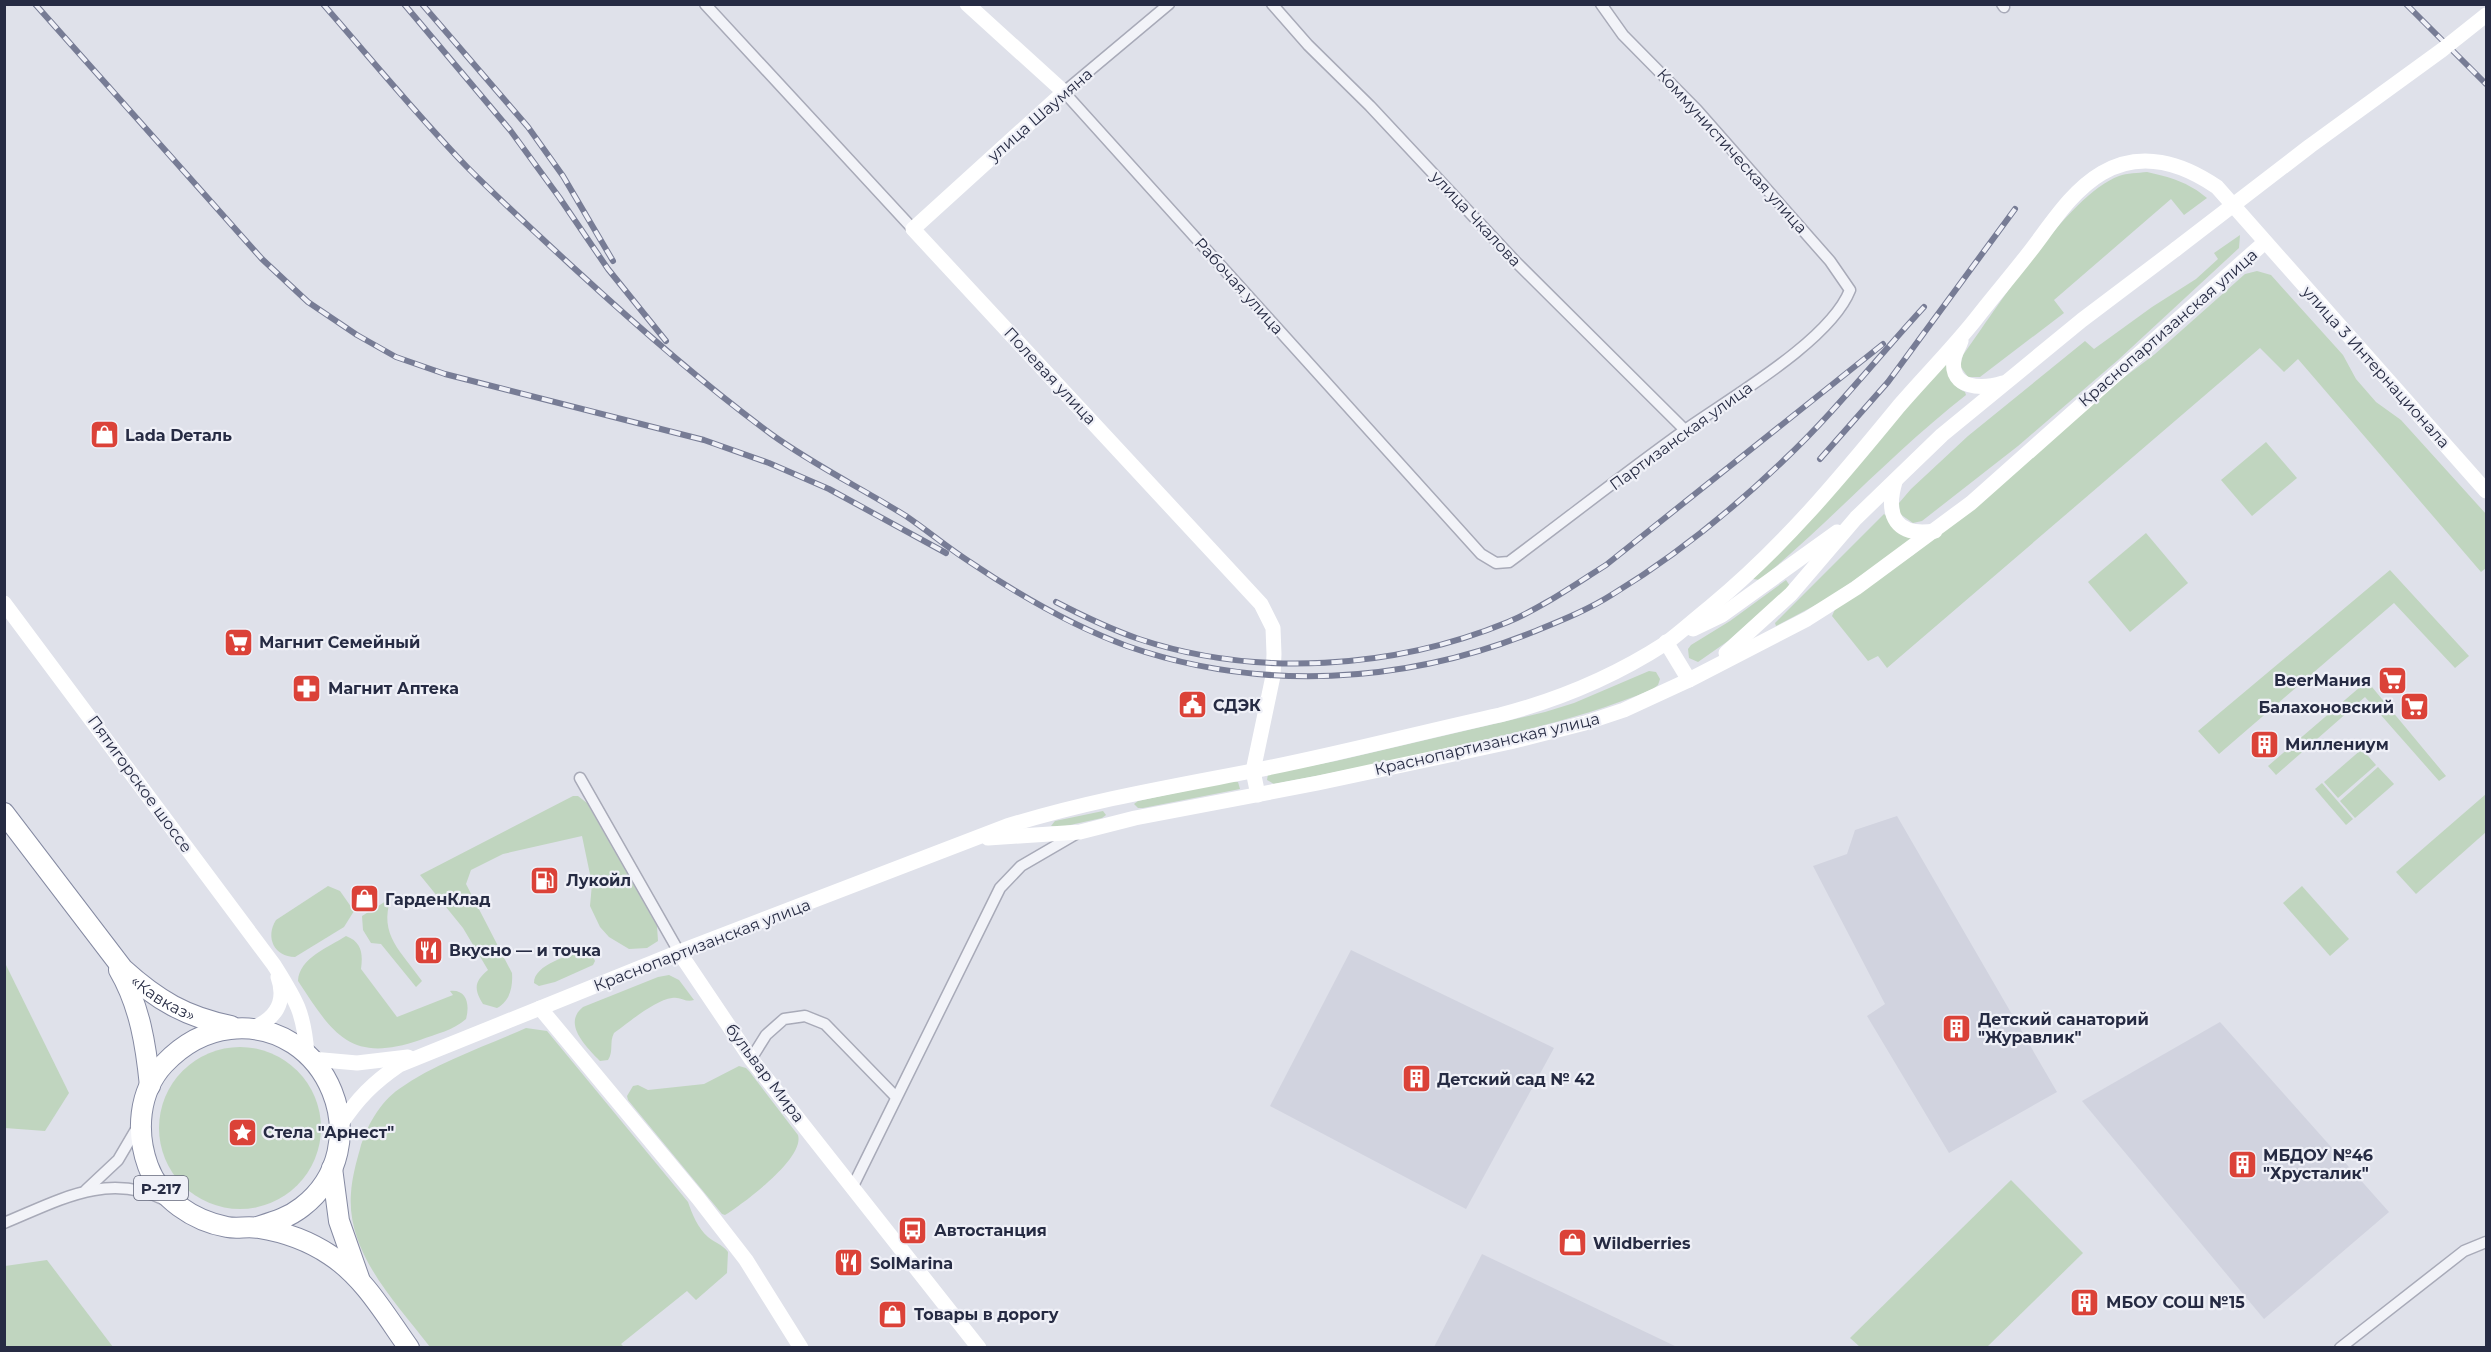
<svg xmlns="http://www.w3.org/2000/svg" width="2491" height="1352" font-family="Montserrat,sans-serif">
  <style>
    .built { fill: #d1d3df }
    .green { fill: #c0d5bf }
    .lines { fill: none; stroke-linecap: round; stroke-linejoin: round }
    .street-casing { stroke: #a8aab8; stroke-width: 13 }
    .highway-casing { stroke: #858aa2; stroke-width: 22 }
    .street { stroke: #f2f3f8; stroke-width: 10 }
    .secondary { stroke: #fff; stroke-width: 15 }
    .highway { stroke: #fff; stroke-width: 20 }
    .rail-casing { stroke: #777c95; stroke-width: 6 }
    .rail { stroke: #eff0f7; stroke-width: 4; stroke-dasharray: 11; stroke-linecap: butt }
    .secondary-bridge { stroke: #fff; stroke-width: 15 }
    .labels { text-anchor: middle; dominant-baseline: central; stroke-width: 4.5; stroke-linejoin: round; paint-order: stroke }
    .shield { fill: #eff0f7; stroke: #626679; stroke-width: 1.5 }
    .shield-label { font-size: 15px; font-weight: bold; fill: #262b43 }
    .street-label { font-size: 16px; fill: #262b43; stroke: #eff0f7 }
    .poi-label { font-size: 16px; font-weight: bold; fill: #262b43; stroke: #eff0f7; text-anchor: start }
  </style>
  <rect width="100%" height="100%" fill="#dfe1ea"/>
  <g class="built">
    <path d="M 1897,816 L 2057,1092 L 1949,1153 L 1867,1016 L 1885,1004 L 1813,866 L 1847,854 L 1855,830 Z"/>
    <path d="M 1351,950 L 1554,1048 L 1466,1209 L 1270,1106 Z"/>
    <path d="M 2220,1022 L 2389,1212 L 2264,1319 L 2082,1101 Z"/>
    <path d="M 1482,1254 L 1677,1347 L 1434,1347 Z"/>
  </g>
  <g class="green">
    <path d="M 2147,172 C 2170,177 2188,182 2207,198 L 2184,215 L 2171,199 L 2054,300 L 2064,313 L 1980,377 L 1968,377 L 1960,366 L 1963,355 C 1997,308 2068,195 2119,176 C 2127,173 2138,173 2147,172 Z"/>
    <path d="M 2240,235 L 2239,248 L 2118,360 L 2018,446 L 1922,521 L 1913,523 L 1900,514 L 1899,503 L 1911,489 L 1968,436 L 2085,341 L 2094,349 L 2152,307 L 2196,279 L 2218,259 L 2214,253 Z"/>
    <path d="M 2257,271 L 2271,275 L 2343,355 L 2356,379 L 2376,402 L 2401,420 L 2486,514 L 2486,568 L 2481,572 L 2298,359 L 2284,372 L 2260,348 L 1887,668 L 1878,656 L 1868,661 L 1832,616 L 1836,607 L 1913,555 L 1973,506 L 2090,403 L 2155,354 L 2245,274 Z"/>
    <path d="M 1942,363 L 1948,365 C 1949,378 1952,386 1965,392 L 1966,395 C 1893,452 1831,521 1760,580 L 1753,579 L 1753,576 Z"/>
    <path d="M 2266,442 L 2297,478 L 2252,516 L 2221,480 Z"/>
    <path d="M 1884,514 L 1914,540 L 1825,600 L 1776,626 L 1775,623 Z"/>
    <path d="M 2146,533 L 2188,583 L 2130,632 L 2088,582 Z"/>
    <path d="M 2390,570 L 2469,656 L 2455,668 L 2394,603 L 2219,754 L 2198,731 Z"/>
    <path d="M 1786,580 L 1790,586 L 1728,641 L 1698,662 L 1689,658 L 1688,649 L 1691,645 L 1730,621 Z"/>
    <path d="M 1649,671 L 1656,672 L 1660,679 L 1658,685 L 1653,689 C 1601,711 1547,725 1492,738 C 1420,756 1347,770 1274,784 L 1267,780 L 1268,774 L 1336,761 L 1545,712 L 1574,703 Z"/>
    <path d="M 2367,681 L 2446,776 L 2439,781 L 2365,697 L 2276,775 L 2268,766 Z"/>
    <path d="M 2362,749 L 2376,765 L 2338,798 L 2324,782 Z"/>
    <path d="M 2378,767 L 2394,784 L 2355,818 L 2340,801 Z"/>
    <path d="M 1231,781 L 1238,782 L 1240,789 L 1143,808 L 1138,808 L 1134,804 L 1138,801 Z"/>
    <path d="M 2322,783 L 2353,819 L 2346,825 L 2315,789 Z"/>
    <path d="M 2486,794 L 2486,832 L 2416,894 L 2396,872 Z"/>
    <path d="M 573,796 L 578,796 L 587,803 L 657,926 L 658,941 L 647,948 L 629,949 L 609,937 L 600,927 L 590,906 L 592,884 L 582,836 L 503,854 L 471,870 L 466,884 L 512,973 C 513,987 510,1001 497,1008 L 483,1004 C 473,988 475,981 488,970 L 463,928 L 420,875 Z"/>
    <path d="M 1103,811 L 1106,815 L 1102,818 L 1061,827 L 1051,826 L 1055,821 Z"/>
    <path d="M 328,886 L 340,891 L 354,911 L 344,927 L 295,957 C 274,957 265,937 276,920 Z"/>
    <path d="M 2302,886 L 2349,939 L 2330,956 L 2283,903 Z"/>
    <path d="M 391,898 C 378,935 402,952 422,981 L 416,987 L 381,944 L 371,943 L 363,930 L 362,916 Z"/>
    <path d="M 346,936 C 362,942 363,954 361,969 L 397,1017 L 453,995 L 450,991 C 467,989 470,1005 466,1019 C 454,1030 436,1034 420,1040 C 350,1064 333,1034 298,981 C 299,958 329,947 346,936 Z"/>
    <path d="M 585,949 L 590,950 L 595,961 L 593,965 L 555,982 L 539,986 L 534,983 C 534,964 570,956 585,949 Z"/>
    <path d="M 5,963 L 69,1093 L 45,1131 L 5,1128 Z"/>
    <path d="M 669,975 L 679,980 L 694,1000 C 686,1003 680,996 672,998 C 655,1000 628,1023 614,1033 C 609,1042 614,1051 608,1060 L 600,1061 L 597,1058 C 584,1044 563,1023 583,1007 L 658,977 Z"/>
    <path d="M 526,1028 L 547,1031 L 688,1202 C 692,1214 698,1228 708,1237 C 715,1243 722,1244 728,1252 L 727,1273 L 696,1300 L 687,1291 L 621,1344 L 624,1347 L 430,1347 C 397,1304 346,1253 351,1193 C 352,1178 356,1163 360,1149 C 366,1127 380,1102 399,1089 C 437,1062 484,1047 526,1028 Z"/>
    <circle cx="240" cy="1128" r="81"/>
    <path d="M 739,1066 L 746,1068 L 749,1071 L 798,1135 C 805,1158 744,1203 725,1215 L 722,1214 L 628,1100 L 627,1096 L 633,1086 L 638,1085 L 648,1090 L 704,1084 Z"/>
    <path d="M 2011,1180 L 2083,1253 L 1987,1347 L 1860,1347 L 1850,1338 Z"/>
    <path d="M 47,1260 L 113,1347 L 5,1347 L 5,1266 Z"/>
  </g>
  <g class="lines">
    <defs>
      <g id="street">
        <path d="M 705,4 L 913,229"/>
        <path d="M 1169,4 L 1064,92 L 1481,554 L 1496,563 L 1509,562 C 1568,518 1625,473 1685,430 C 1730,398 1830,341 1850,290 L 1830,261 L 1697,110 L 1623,35 L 1601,4"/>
        <path d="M 1272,4 L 1308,45 L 1370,106 L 1515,261 L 1685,430"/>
        <path d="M 2002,4 L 2004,7"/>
        <path d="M 580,778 L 679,952"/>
        <path d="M 751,1059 L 766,1035 L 784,1019 L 805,1016 L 825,1024 L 896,1097"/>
        <path d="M 853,1186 L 1000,888 L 1021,866 L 1076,834"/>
        <path d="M 86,1190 L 118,1160 L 138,1126"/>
        <path d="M 4,1223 C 58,1201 107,1171 165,1200"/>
        <path d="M 2340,1348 L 2464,1251 L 2486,1242"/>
      </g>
      <g id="highway">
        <path id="s1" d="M 4,813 L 123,969 C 157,1000 186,1017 231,1026"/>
        <path d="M 119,970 C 140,1006 146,1046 150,1086"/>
        <path d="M 332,1168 L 339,1221 L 359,1278"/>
        <path d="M 257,1227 C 273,1222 288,1218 302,1207 C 380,1147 328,1018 230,1029 C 203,1032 182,1045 164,1064 C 138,1092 136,1133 148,1166 C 160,1199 194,1221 227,1227 C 237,1229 248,1226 259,1228 C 284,1232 309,1241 330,1255 C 364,1277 386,1316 409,1348"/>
      </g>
    </defs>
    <use href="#street" class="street-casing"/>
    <use href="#highway" class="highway-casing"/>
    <use href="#street" class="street"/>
    <g class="secondary">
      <path d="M 967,4 L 1064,92 L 913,229 L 1261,604 L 1273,628 L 1274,654 L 1273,676 L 1253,771 L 1258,795"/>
      <path d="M 1961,341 C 1959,347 1955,353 1954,359 C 1949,390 1983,389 2003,383"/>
      <path d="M 1895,482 C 1885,516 1896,537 1935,531"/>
      <path d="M 4,603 L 274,965 C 296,1000 304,1012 307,1054"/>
      <path d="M 1693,629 L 1722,615 L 1837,532"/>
      <path d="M 1666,642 L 1689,680"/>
      <path d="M 1726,653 L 1791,594 L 1856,518 L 1942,435 L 2082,320 L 2176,249"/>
      <path d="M 988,838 L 1080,832 L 1135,818 L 1318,783 L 1510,742 L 1585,723 L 1624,710 L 1689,680 L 1807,619 L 1856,588 L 1971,503 L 2265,242"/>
      <path d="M 679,952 L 751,1059 L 979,1348"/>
      <path d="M 540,1008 L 698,1198 L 746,1260 L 801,1348"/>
      <path d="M 250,1029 C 275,1020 287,1002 278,977"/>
      <path d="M 312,1059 L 357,1063 L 408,1057"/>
      <path d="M 340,1125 C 358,1098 373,1083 399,1065 L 679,952 L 1007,826 C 1087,801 1169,787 1252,771 C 1335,755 1418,733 1500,715 C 1558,700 1615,676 1666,643 C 1681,632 1695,619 1710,607 C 1783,547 1840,478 1899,406 C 1924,377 1951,350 1975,320 C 1992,298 2011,276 2028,254 C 2050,226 2071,191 2102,173 C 2141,150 2182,163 2217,187 L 2486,491"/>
    </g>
    <use href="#highway" class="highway"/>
    <defs>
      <g id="rail">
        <path d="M 35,4 L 262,259 L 308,302 L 357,335 L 396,357 L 445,374 L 704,440 L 769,463 L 829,489 L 946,553"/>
        <path d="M 323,4 C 371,59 417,115 467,167 C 502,202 538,235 575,269 C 638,327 702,383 771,434 C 814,465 861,488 906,516 C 928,531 948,548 970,562 C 1019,595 1072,626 1127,646 C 1259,692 1404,684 1533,632 C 1560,621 1588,610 1613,594 C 1674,557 1732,510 1784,460 C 1834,413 1877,358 1924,307"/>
        <path d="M 404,4 L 510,130 L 559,197 L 608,269 L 666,341"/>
        <path d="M 422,4 L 528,127 L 563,176 L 613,261"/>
        <path d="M 2406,4 L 2486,84"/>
        <path d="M 1820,459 L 1888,382 L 2015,209"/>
        <path d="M 1056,602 C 1083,616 1110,629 1139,639 C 1256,678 1394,669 1508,622 C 1543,607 1574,585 1606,565 L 1883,344"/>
      </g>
    </defs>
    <use href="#rail" class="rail-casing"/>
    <use href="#rail" class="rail"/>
    <path class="secondary-bridge" d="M 2176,249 L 2310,146 L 2442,50 L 2486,15"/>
  </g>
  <defs>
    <symbol id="shop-square" viewBox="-11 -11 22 22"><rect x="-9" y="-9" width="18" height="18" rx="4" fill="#db4238" stroke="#eff0f7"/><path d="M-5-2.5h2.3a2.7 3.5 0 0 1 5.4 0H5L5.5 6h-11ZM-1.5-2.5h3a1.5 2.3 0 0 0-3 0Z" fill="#fff"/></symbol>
    <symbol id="supermarket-square" viewBox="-11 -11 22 22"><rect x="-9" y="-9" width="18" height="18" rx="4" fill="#db4238" stroke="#eff0f7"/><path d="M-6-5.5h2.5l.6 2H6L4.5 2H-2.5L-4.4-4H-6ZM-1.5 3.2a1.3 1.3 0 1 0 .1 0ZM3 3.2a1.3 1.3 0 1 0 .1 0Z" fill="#fff"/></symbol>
    <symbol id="pharmacy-square" viewBox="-11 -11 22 22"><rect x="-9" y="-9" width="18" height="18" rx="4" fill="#db4238" stroke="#eff0f7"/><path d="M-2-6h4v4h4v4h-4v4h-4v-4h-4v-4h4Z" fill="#fff"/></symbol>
    <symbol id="civic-square" viewBox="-11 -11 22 22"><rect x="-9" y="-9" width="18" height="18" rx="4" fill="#db4238" stroke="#eff0f7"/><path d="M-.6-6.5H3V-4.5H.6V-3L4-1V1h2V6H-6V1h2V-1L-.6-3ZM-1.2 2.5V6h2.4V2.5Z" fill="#fff"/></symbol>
    <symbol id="building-square" viewBox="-11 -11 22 22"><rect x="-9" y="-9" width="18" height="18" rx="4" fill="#db4238" stroke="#eff0f7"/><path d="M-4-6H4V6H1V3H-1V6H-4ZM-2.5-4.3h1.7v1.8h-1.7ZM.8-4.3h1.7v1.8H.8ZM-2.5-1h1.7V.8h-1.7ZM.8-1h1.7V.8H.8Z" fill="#fff"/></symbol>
    <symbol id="fuel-square" viewBox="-11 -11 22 22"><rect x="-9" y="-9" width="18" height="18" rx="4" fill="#db4238" stroke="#eff0f7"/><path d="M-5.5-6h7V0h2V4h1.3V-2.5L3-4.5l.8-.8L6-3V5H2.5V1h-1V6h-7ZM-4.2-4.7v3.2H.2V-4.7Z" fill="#fff"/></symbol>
    <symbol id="restaurant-square" viewBox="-11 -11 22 22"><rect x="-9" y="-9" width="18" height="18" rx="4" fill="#db4238" stroke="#eff0f7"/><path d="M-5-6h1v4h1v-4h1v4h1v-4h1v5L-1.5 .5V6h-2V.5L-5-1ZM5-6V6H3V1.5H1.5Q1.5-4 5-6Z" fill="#fff"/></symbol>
    <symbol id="sight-square" viewBox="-11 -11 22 22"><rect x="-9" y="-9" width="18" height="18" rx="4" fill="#db4238" stroke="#eff0f7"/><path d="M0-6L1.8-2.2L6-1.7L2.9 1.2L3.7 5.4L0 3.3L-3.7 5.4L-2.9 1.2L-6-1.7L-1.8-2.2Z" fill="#fff"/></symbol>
    <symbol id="bus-square" viewBox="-11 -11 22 22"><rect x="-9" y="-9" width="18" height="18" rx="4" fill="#db4238" stroke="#eff0f7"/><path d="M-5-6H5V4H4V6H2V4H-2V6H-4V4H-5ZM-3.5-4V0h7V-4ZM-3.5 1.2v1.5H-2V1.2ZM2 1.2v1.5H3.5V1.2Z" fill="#fff"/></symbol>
  </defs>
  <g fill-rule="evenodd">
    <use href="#shop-square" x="88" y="418" width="33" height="33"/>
    <use href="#supermarket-square" x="222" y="626" width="33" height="33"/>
    <use href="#supermarket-square" x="2376" y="664" width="33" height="33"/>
    <use href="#pharmacy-square" x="290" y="672" width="33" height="33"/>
    <use href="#civic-square" x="1176" y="688" width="33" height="33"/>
    <use href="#supermarket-square" x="2398" y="690" width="33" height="33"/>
    <use href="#building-square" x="2248" y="728" width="33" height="33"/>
    <use href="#fuel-square" x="528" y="864" width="33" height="33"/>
    <use href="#shop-square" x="348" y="882" width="33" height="33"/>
    <use href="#restaurant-square" x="412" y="934" width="33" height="33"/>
    <use href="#building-square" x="1940" y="1012" width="33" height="33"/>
    <use href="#building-square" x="1400" y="1062" width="33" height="33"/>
    <use href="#sight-square" x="226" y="1116" width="33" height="33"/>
    <use href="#building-square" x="2226" y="1148" width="33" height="33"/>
    <use href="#bus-square" x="896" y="1214" width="33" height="33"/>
    <use href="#shop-square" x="1556" y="1226" width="33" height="33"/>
    <use href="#restaurant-square" x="832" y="1246" width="33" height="33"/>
    <use href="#building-square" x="2068" y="1286" width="33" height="33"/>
    <use href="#shop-square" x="876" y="1298" width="33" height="33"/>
  </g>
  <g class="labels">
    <rect class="shield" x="134" y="1176" width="54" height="24" rx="4.5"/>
    <g class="shield-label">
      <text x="161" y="1188">Р-217</text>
    </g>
    <g class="street-label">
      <text transform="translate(1040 115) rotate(-41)">улица Шаумяна</text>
      <text transform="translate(1732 151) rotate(48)">Коммунистическая улица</text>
      <text transform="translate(1476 219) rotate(47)">улица Чкалова</text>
      <text transform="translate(1239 286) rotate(48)">Рабочая улица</text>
      <text transform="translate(2168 328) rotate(-41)">Краснопартизанская улица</text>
      <text transform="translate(2376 367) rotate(48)">улица 3 Интернационала</text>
      <text transform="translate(1050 376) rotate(47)">Полевая улица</text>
      <text transform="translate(1681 436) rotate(-36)">Партизанская улица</text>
      <text transform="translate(1487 744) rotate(-13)">Краснопартизанская улица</text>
      <text transform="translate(140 784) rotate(54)">Пятигорское шоссе</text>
      <text transform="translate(702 945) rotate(-21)">Краснопартизанская улица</text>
      <text stroke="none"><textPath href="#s1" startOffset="246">«Кавказ»</textPath></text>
      <text transform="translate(765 1073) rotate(53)">бульвар Мира</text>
    </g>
    <g class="poi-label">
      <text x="125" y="435">Lada Dеталь</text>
      <text x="259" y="642">Магнит Семейный</text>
      <text x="2371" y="680" text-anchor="end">BeerМания</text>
      <text x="328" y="688">Магнит Аптека</text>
      <text x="1213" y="705">СДЭК</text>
      <text x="2394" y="707" text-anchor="end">Балахоновский</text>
      <text x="2285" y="744">Миллениум</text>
      <text x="566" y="880">Лукойл</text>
      <text x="385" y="899">ГарденКлад</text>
      <text x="449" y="950">Вкусно — и точка</text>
      <text x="1978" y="1019">Детский санаторий<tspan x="1978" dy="18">"Журавлик"</tspan></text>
      <text x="1437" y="1079">Детский сад № 42</text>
      <text x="263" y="1132">Стела "Арнест"</text>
      <text x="2263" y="1155">МБДОУ №46<tspan x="2263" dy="18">"Хрусталик"</tspan></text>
      <text x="934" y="1230">Автостанция</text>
      <text x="1593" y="1243">Wildberries</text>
      <text x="870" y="1263">SolMarina</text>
      <text x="2106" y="1302">МБОУ СОШ №15</text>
      <text x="914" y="1314">Товары в дорогу</text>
    </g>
  </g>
  <rect width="2491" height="1352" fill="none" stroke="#262b43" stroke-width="12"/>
</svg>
